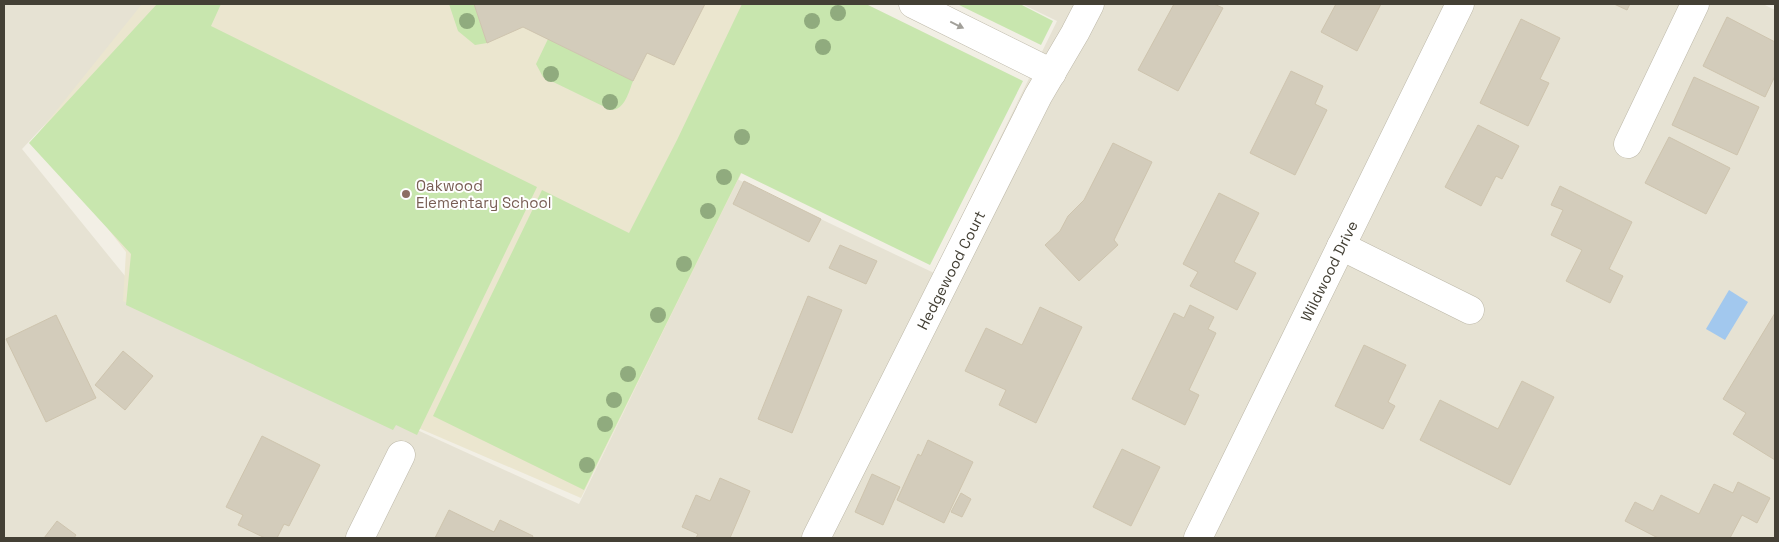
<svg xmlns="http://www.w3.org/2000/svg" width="1779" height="542" font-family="'Space Grotesk',sans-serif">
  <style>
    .residential { fill: #e6e2d3 }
    .education { fill: #ebe6cf }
    .green { fill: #c8e6ae }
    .water { fill: #a2c8ee }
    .building { fill: #d3ccbb; stroke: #cec4ae }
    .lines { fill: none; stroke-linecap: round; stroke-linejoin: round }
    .minor-casing { stroke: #bdb8a8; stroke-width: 29 }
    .minor { stroke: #fff; stroke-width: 28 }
    .tree { fill: #90ab7e }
    .oneway { fill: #a2a09a }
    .education-dot { fill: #8d6e63; stroke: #fff; stroke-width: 2 }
    .labels { text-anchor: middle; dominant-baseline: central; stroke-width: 4; stroke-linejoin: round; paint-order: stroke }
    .education-label { font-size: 15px; fill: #785e54; stroke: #fff; text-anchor: start }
    .street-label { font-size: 15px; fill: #444035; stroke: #fff }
  </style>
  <rect width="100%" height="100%" fill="#f2efe5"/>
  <path class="residential" d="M 4,4 L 158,4 L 22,149 L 151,308 L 579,504 L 737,179 L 934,273 L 1057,21 L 1022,4 L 1763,4 L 1775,10 L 1775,538 L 4,538 Z"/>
  <path class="education" d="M 142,4 L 825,4 L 581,498 L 123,301 L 126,252 L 36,136 Z"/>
  <g class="green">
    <path d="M 157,4 L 221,4 L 211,26 L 537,187 L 417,435 L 396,425 L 393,430 L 126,305 L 131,254 L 29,143 Z"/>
    <path d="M 449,4 L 474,4 L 487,43 L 475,45 L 458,31 Z"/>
    <path d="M 742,4 L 866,4 L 1023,81 L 930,265 L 741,173 L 584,490 L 433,416 L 542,190 L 629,233 L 677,140 Z"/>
    <path d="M 957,4 L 1020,4 L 1053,21 L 1041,45 Z"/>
    <path d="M 548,39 L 633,81 C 629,91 625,110 611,110 L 543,77 L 536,64 Z"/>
  </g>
  <path class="water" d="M 1729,290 L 1748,302 L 1725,340 L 1706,329 Z"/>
  <g class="building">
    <path d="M 474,4 L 705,4 L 674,65 L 647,53 L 633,81 L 523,27 L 487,43 Z"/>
    <path d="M 1174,4 L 1214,4 L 1223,8 L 1178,91 L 1138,70 Z"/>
    <path d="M 1336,4 L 1381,4 L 1357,51 L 1321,32 Z"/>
    <path d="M 1614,4 L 1630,4 L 1627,10 Z"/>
    <path d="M 1727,17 L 1775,42 L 1775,76 L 1765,97 L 1703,66 Z"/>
    <path d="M 1521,19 L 1560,38 L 1540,79 L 1549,83 L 1528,126 L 1480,103 Z"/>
    <path d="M 1291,71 L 1323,86 L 1315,104 L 1327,110 L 1295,175 L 1250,153 Z"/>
    <path d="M 1694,77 L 1759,107 L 1737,155 L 1672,125 Z"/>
    <path d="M 1478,125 L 1519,146 L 1502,179 L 1496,176 L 1481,206 L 1445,187 Z"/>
    <path d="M 1669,137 L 1730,168 L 1706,214 L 1645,183 Z"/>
    <path d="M 1113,143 L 1152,162 L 1114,240 L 1118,245 L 1079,281 L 1045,245 L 1060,231 L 1068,216 L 1084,200 Z"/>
    <path d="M 744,181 L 821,219 L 809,242 L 733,204 Z"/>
    <path d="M 1560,186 L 1632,222 L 1609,269 L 1623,276 L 1610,303 L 1566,281 L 1582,250 L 1551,235 L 1563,210 L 1551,205 Z"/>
    <path d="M 1219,193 L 1259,213 L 1234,262 L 1256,273 L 1237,310 L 1190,286 L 1198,272 L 1183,264 Z"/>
    <path d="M 840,245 L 877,261 L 866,284 L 829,268 Z"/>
    <path d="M 808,296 L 842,310 L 792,433 L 758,419 Z"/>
    <path d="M 1190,305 L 1214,317 L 1208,329 L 1216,333 L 1189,390 L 1199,395 L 1185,425 L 1132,399 L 1174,313 L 1184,318 Z"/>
    <path d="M 1040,307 L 1082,327 L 1036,423 L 999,405 L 1006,390 L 965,371 L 986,328 L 1022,345 Z"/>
    <path d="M 1775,313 L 1775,460 L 1733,434 L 1746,413 L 1723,399 Z"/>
    <path d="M 56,315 L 96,398 L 46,422 L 6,339 Z"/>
    <path d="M 1364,345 L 1406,365 L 1388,402 L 1395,406 L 1383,429 L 1335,406 Z"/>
    <path d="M 123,351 L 153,376 L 125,410 L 95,385 Z"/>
    <path d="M 1522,381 L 1554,397 L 1510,485 L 1420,440 L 1440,400 L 1498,429 Z"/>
    <path d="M 262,436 L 320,465 L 289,526 L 284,524 L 277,538 L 265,538 L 238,525 L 243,515 L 226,507 Z"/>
    <path d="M 928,440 L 973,462 L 944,523 L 897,500 L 918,454 L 921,456 Z"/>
    <path d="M 1122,449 L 1160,467 L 1131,526 L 1093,507 Z"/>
    <path d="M 872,474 L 900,487 L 883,525 L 855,512 Z"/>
    <path d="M 720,478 L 750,491 L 730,538 L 696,538 L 698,534 L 682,527 L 696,495 L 710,501 Z"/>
    <path d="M 1738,482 L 1770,498 L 1757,523 L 1742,515 L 1730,538 L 1658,538 L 1625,521 L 1635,502 L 1653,511 L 1661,495 L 1699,514 L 1714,484 L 1733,493 Z"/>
    <path d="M 961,493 L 971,499 L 962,517 L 951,512 Z"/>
    <path d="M 449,510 L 494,532 L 500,520 L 533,536 L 532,538 L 435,538 Z"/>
    <path d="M 57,521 L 76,535 L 74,538 L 44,538 Z"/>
  </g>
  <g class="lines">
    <defs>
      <g id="minor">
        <path d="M 913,4 L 1052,73"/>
        <path d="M 1628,144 L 1695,4"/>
        <path d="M 1341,246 L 1470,310"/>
        <path d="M 360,538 L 401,455"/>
        <path d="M 816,538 L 1038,96 L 1075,33 L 1090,4"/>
        <path d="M 1198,538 L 1460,4"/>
      </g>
    </defs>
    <use href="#minor" class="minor-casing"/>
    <use href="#minor" class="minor"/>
  </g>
  <g class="tree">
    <circle cx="838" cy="13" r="8"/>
    <circle cx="467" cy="21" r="8"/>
    <circle cx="812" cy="21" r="8"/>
    <circle cx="823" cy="47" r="8"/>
    <circle cx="551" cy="74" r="8"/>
    <circle cx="610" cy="102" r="8"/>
    <circle cx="742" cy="137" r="8"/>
    <circle cx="724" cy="177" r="8"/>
    <circle cx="708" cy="211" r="8"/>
    <circle cx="684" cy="264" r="8"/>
    <circle cx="658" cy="315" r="8"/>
    <circle cx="628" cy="374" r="8"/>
    <circle cx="614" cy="400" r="8"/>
    <circle cx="605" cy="424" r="8"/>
    <circle cx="587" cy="465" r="8"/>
  </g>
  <defs><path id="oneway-solid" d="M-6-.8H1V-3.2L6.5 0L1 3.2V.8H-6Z" transform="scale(1.25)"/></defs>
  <use class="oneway" href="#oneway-solid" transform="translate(957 25) rotate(26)"/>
  <circle class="education-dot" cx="406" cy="194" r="5"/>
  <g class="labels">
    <g class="education-label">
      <text x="416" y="185">Oakwood<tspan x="416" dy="17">Elementary School</tspan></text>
    </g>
    <g class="street-label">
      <text transform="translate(951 270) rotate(-63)">Hedgewood Court</text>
      <text transform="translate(1329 271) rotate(-64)">Wildwood Drive</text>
    </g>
  </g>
  <rect width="1779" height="542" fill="none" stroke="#444035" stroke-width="10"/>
</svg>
